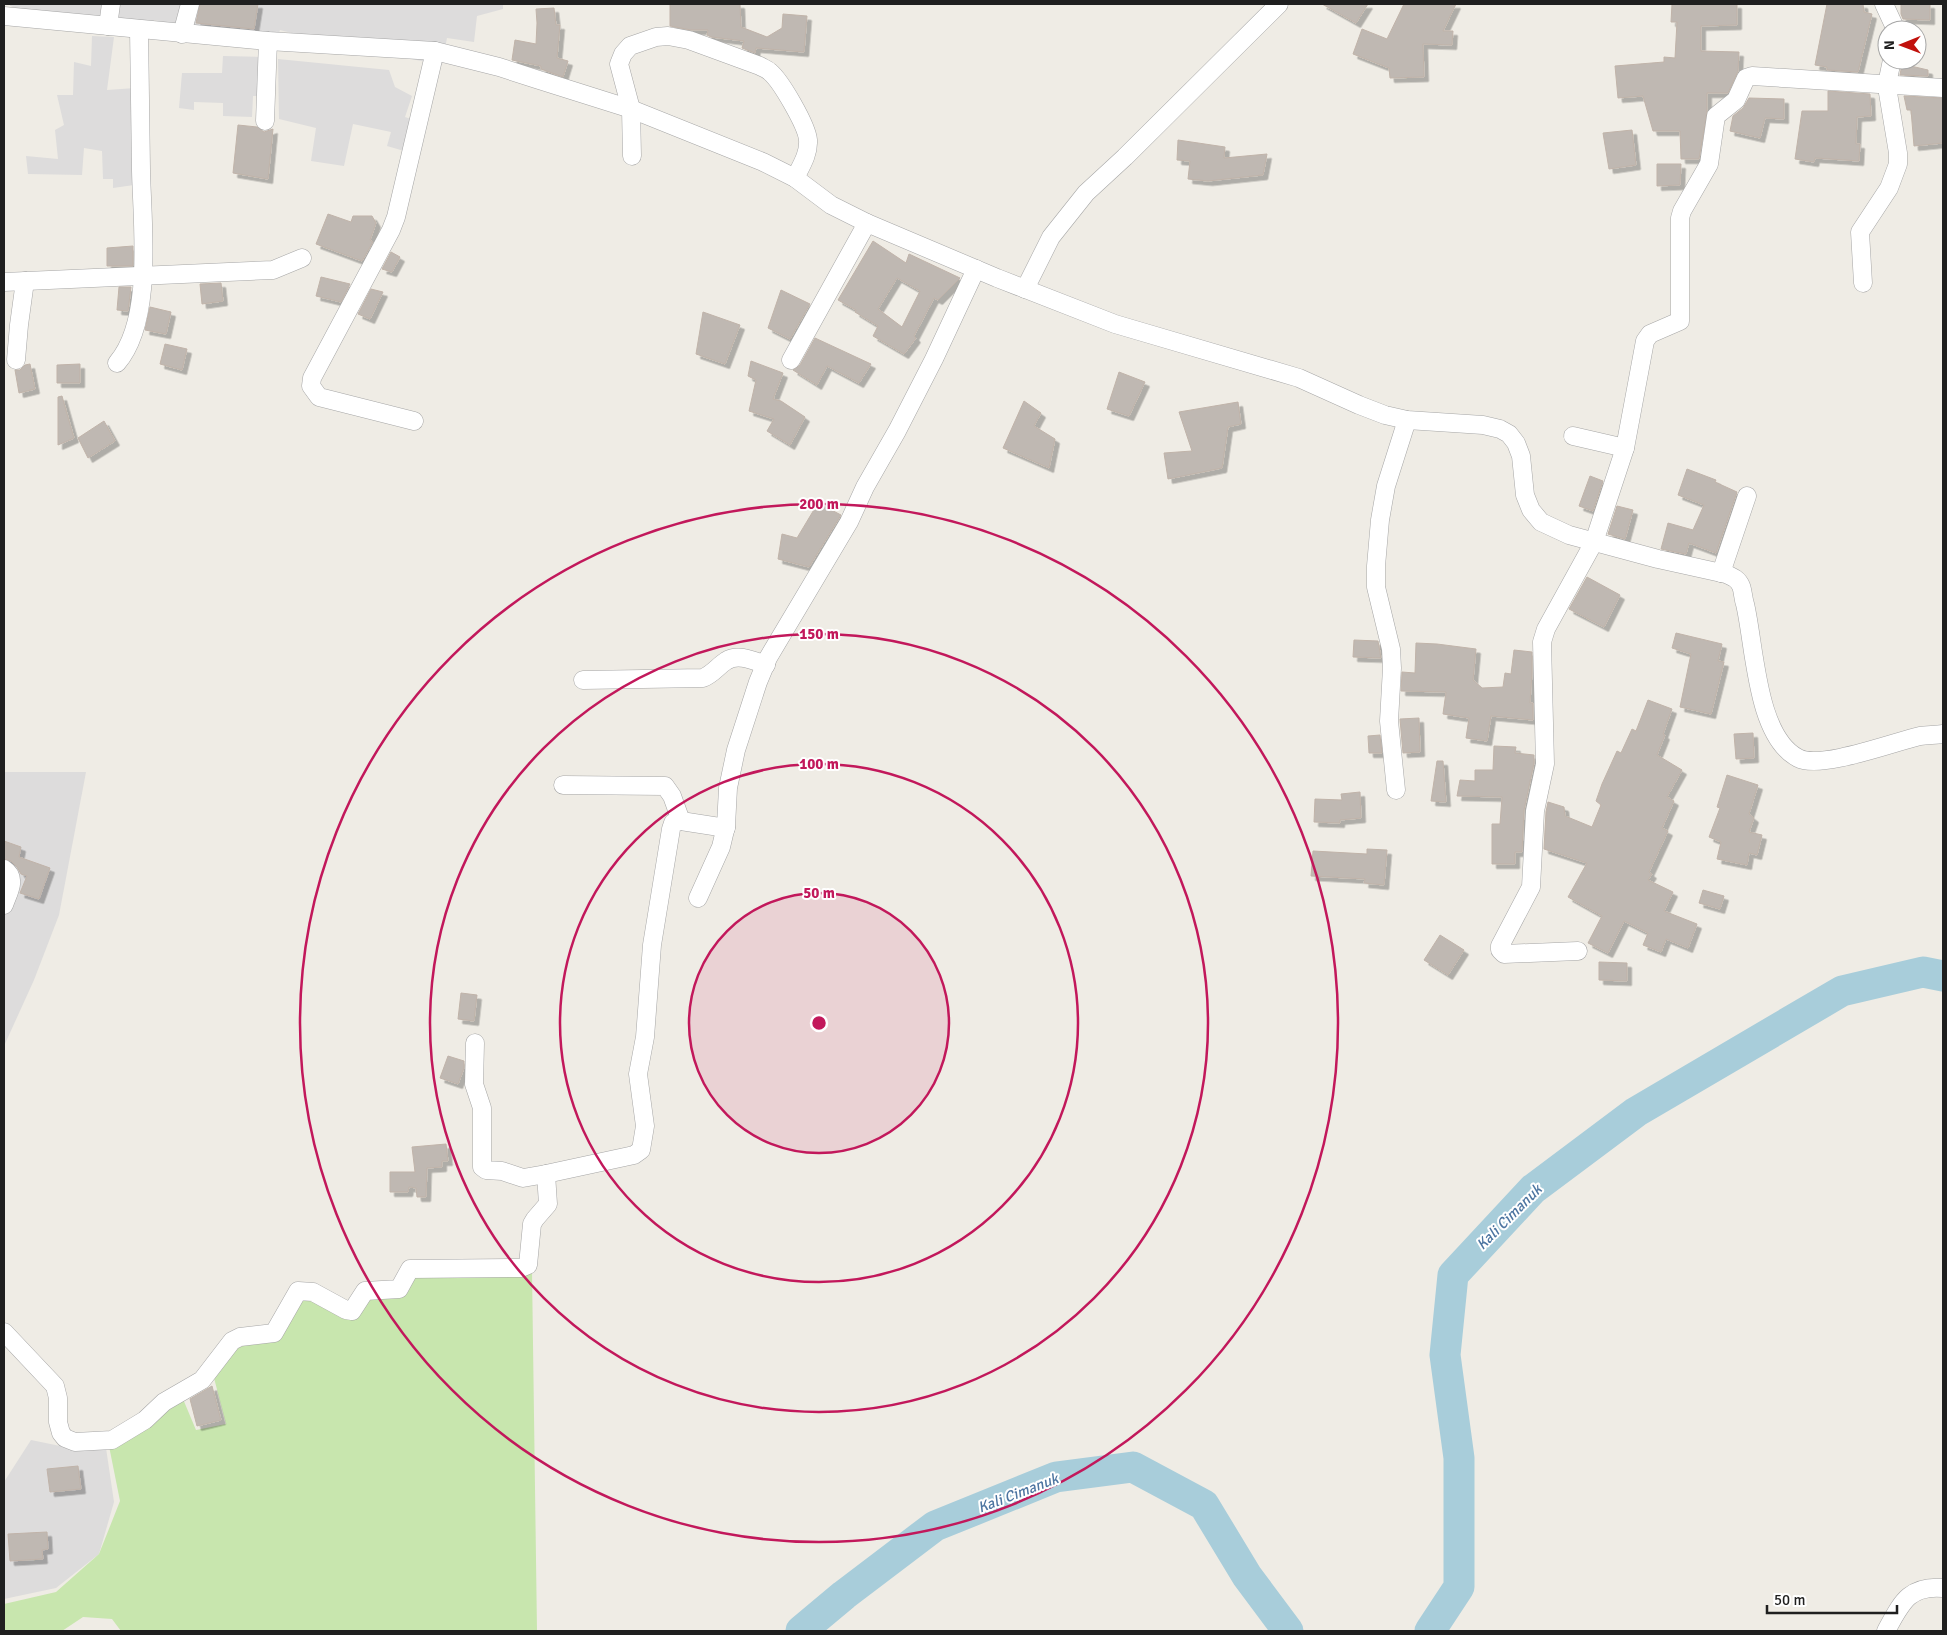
<svg xmlns="http://www.w3.org/2000/svg" width="1947" height="1635" font-family="Signika,sans-serif">
  <style>
    .residential { fill: #dddcdc }
    .grass { fill: #c8e6ae }
    .lines { fill: none; stroke-linecap: round; stroke-linejoin: round }
    .river { stroke: #a8cdda; stroke-width: 31 }
    .building { fill: #bfb8b2; stroke: #c0b3a9; fill-rule: evenodd; filter: url(#shadow) }
    .minor-casing { stroke: #a6a6a6; stroke-width: 19 }
    .minor { stroke: #fff; stroke-width: 18 }
    .ring { fill: none; stroke: #c2185b; stroke-width: 2.5 }
    .labels { text-anchor: middle; dominant-baseline: central; stroke-width: 4; stroke-linejoin: round; paint-order: stroke }
    .water-label { font-size: 15px; font-style: italic; fill: #4d75a1; stroke: #fff }
    .centre { fill: #c2185b; stroke: #fff; stroke-width: 2.5 }
    .ring-label { font-size: 15px; text-anchor: middle; font-weight: bold; fill: #c2185b; stroke: #fff; stroke-width: 4; stroke-linejoin: round; paint-order: stroke }
  </style>
  <defs>
    <filter id="shadow"><feDropShadow dx="4.5" dy="4.5" stdDeviation="0" flood-color="#0004"/></filter>
  </defs>
  <rect width="100%" height="100%" fill="#efece5"/>
  <g class="residential">
    <path d="M 10,4 L 503,4 L 503,9 L 477,16 L 474,42 L 447,38 L 442,65 L 339,45 L 280,30 L 274,47 L 154,20 L 151,35 L 55,21 L 10,6 Z"/>
    <path d="M 92,36 L 114,37 L 107,90 L 135,88 L 134,185 L 113,188 L 113,179 L 103,179 L 102,151 L 84,148 L 82,175 L 28,174 L 26,156 L 58,159 L 55,130 L 64,125 L 57,95 L 73,95 L 74,62 L 91,66 Z"/>
    <path d="M 223,56 L 261,57 L 260,96 L 253,96 L 252,117 L 223,116 L 223,103 L 194,102 L 194,110 L 179,108 L 182,73 L 222,73 Z"/>
    <path d="M 278,59 L 389,70 L 395,87 L 412,96 L 405,117 L 422,123 L 411,153 L 387,146 L 391,132 L 353,124 L 344,166 L 311,161 L 316,128 L 279,119 Z"/>
    <path d="M 4,772 L 86,772 L 59,915 L 34,980 L 4,1046 Z"/>
    <path d="M 31,1440 L 70,1448 L 106,1448 L 114,1502 L 99,1554 L 56,1588 L 4,1599 L 4,1482 Z"/>
  </g>
  <path class="grass" d="M 532,1271 L 537,1631 L 121,1631 L 112,1619 L 83,1617 L 62,1631 L 4,1631 L 4,1604 L 56,1592 L 99,1554 L 120,1501 L 109,1446 L 183,1399 L 196,1430 L 226,1424 L 214,1378 L 238,1345 L 278,1339 L 302,1297 L 354,1319 L 367,1296 L 414,1274 Z"/>
  <g class="lines">
    <g class="river">
      <path d="M 801,1631 L 844,1595 L 935,1526 L 1056,1477 L 1133,1467 L 1204,1505 L 1247,1576 L 1288,1631"/>
      <path d="M 1430,1631 L 1459,1587 L 1459,1458 L 1445,1355 L 1453,1275 L 1533,1189 L 1636,1112 L 1842,991 L 1923,972 L 1943,976"/>
    </g>
  </g>
  <g class="building">
    <path d="M 200,4 L 258,4 L 254,29 L 196,23 Z"/>
    <path d="M 670,4 L 740,4 L 741,27 L 767,37 L 782,28 L 783,14 L 807,16 L 804,52 L 756,48 L 755,53 L 742,48 L 744,41 L 711,37 L 707,35 L 708,30 L 691,30 L 670,26 Z"/>
    <path d="M 1322,4 L 1368,4 L 1356,23 Z"/>
    <path d="M 1404,4 L 1456,4 L 1443,31 L 1453,31 L 1452,45 L 1423,44 L 1424,77 L 1390,78 L 1389,68 L 1353,54 L 1362,29 L 1387,39 Z"/>
    <path d="M 1672,4 L 1737,4 L 1737,25 L 1701,26 L 1701,51 L 1739,52 L 1738,71 L 1728,93 L 1707,93 L 1707,112 L 1699,159 L 1681,159 L 1680,131 L 1653,131 L 1643,96 L 1618,98 L 1615,66 L 1664,62 L 1664,57 L 1675,58 L 1677,22 L 1671,22 Z"/>
    <path d="M 1827,4 L 1863,4 L 1864,12 L 1872,14 L 1858,72 L 1827,70 L 1827,67 L 1815,65 Z"/>
    <path d="M 1901,4 L 1930,4 L 1930,20 L 1903,19 L 1901,14 Z"/>
    <path d="M 554,8 L 556,25 L 560,25 L 557,58 L 568,61 L 563,77 L 541,69 L 541,66 L 512,60 L 515,40 L 536,44 L 537,23 L 536,9 Z"/>
    <path d="M 1902,64 L 1928,70 L 1928,76 L 1900,75 Z"/>
    <path d="M 1828,91 L 1870,94 L 1871,116 L 1857,117 L 1856,144 L 1860,144 L 1859,161 L 1815,158 L 1814,162 L 1795,159 L 1802,111 L 1828,111 Z"/>
    <path d="M 1904,96 L 1943,98 L 1943,143 L 1914,146 L 1911,110 L 1907,110 Z"/>
    <path d="M 1749,98 L 1784,99 L 1784,119 L 1765,118 L 1760,138 L 1730,131 L 1733,116 L 1743,108 Z"/>
    <path d="M 238,125 L 257,127 L 264,132 L 273,129 L 268,179 L 233,173 Z"/>
    <path d="M 1632,130 L 1636,165 L 1609,169 L 1603,133 Z"/>
    <path d="M 1178,140 L 1225,147 L 1224,158 L 1267,154 L 1263,175 L 1208,181 L 1188,179 L 1190,161 L 1177,160 Z"/>
    <path d="M 1657,164 L 1681,164 L 1680,185 L 1657,186 Z"/>
    <path d="M 328,214 L 351,222 L 353,216 L 372,216 L 376,223 L 370,240 L 373,242 L 362,261 L 316,244 Z"/>
    <path d="M 873,241 L 906,263 L 909,254 L 960,278 L 938,300 L 934,298 L 914,336 L 916,338 L 904,354 L 873,336 L 878,326 L 855,312 L 856,310 L 838,300 ZM 897,278 L 920,291 L 902,327 L 878,309 Z"/>
    <path d="M 133,246 L 133,266 L 107,266 L 107,248 Z"/>
    <path d="M 391,252 L 400,257 L 392,272 L 382,269 Z"/>
    <path d="M 321,277 L 350,284 L 341,302 L 316,296 Z"/>
    <path d="M 221,283 L 223,301 L 202,304 L 200,284 Z"/>
    <path d="M 119,287 L 131,287 L 128,311 L 117,310 Z"/>
    <path d="M 371,289 L 383,292 L 370,319 L 358,314 Z"/>
    <path d="M 781,290 L 810,304 L 790,339 L 768,328 Z"/>
    <path d="M 150,307 L 171,312 L 166,334 L 145,330 Z"/>
    <path d="M 703,312 L 740,325 L 725,364 L 696,354 Z"/>
    <path d="M 815,338 L 871,364 L 859,383 L 827,366 L 817,385 L 793,370 L 800,365 Z"/>
    <path d="M 165,344 L 187,349 L 182,370 L 160,364 Z"/>
    <path d="M 751,361 L 783,373 L 773,399 L 781,401 L 805,417 L 790,445 L 767,431 L 774,419 L 749,411 L 756,380 L 748,376 Z"/>
    <path d="M 30,364 L 35,389 L 19,393 L 15,370 L 20,370 L 25,365 Z"/>
    <path d="M 80,364 L 80,383 L 57,383 L 57,365 Z"/>
    <path d="M 1119,372 L 1145,382 L 1129,416 L 1107,409 Z"/>
    <path d="M 62,396 L 74,438 L 58,445 L 58,397 Z"/>
    <path d="M 1024,401 L 1041,413 L 1034,426 L 1055,439 L 1049,468 L 1003,448 Z"/>
    <path d="M 1238,402 L 1241,424 L 1228,427 L 1222,468 L 1168,479 L 1164,453 L 1192,451 L 1179,412 Z"/>
    <path d="M 104,421 L 115,441 L 88,458 L 78,438 Z"/>
    <path d="M 1687,469 L 1716,480 L 1715,482 L 1737,492 L 1716,553 L 1689,543 L 1686,554 L 1661,549 L 1668,523 L 1693,530 L 1704,505 L 1678,495 Z"/>
    <path d="M 1590,476 L 1603,481 L 1593,511 L 1579,506 Z"/>
    <path d="M 818,503 L 841,515 L 809,567 L 778,559 L 782,534 L 797,538 Z"/>
    <path d="M 1617,506 L 1633,510 L 1625,539 L 1608,534 Z"/>
    <path d="M 1587,577 L 1620,595 L 1604,627 L 1569,609 Z"/>
    <path d="M 1676,633 L 1722,644 L 1718,661 L 1724,662 L 1711,714 L 1680,707 L 1691,654 L 1672,648 Z"/>
    <path d="M 1354,640 L 1378,641 L 1381,658 L 1353,657 Z"/>
    <path d="M 1416,643 L 1437,644 L 1476,649 L 1473,680 L 1482,688 L 1503,687 L 1505,673 L 1511,674 L 1514,650 L 1532,652 L 1532,673 L 1530,703 L 1533,703 L 1533,720 L 1491,716 L 1487,741 L 1466,738 L 1469,718 L 1443,714 L 1446,692 L 1401,691 L 1402,672 L 1415,673 Z"/>
    <path d="M 1648,700 L 1672,709 L 1663,734 L 1665,735 L 1657,755 L 1682,770 L 1667,797 L 1674,801 L 1662,828 L 1668,831 L 1649,872 L 1652,874 L 1648,880 L 1673,892 L 1664,911 L 1697,924 L 1688,948 L 1666,939 L 1661,952 L 1643,945 L 1648,933 L 1624,921 L 1608,953 L 1588,943 L 1602,916 L 1568,897 L 1587,863 L 1544,849 L 1546,812 L 1548,802 L 1564,807 L 1565,816 L 1592,827 L 1601,805 L 1596,801 L 1602,784 L 1617,751 L 1621,753 L 1632,729 L 1636,731 Z"/>
    <path d="M 1419,718 L 1420,752 L 1403,753 L 1400,719 Z"/>
    <path d="M 1753,733 L 1754,758 L 1736,759 L 1734,734 Z"/>
    <path d="M 1380,735 L 1382,753 L 1369,753 L 1368,736 Z"/>
    <path d="M 1494,746 L 1516,747 L 1515,753 L 1534,755 L 1534,763 L 1524,810 L 1522,852 L 1515,852 L 1515,864 L 1492,864 L 1492,824 L 1500,824 L 1502,797 L 1457,796 L 1460,780 L 1475,781 L 1475,770 L 1493,770 Z"/>
    <path d="M 1437,761 L 1443,761 L 1446,802 L 1431,801 Z"/>
    <path d="M 1727,775 L 1758,785 L 1749,814 L 1754,818 L 1749,832 L 1762,835 L 1757,855 L 1749,853 L 1747,865 L 1717,859 L 1721,842 L 1709,837 L 1720,808 L 1717,807 Z"/>
    <path d="M 1360,792 L 1361,818 L 1340,820 L 1340,823 L 1314,822 L 1315,799 L 1342,800 L 1341,794 Z"/>
    <path d="M 4,841 L 21,847 L 19,857 L 50,868 L 39,899 L 20,893 L 27,876 L 21,874 L 17,867 L 11,861 L 4,859 Z"/>
    <path d="M 1367,849 L 1387,850 L 1384,885 L 1364,883 L 1365,879 L 1311,876 L 1313,851 L 1367,854 Z"/>
    <path d="M 1703,890 L 1724,896 L 1720,909 L 1699,903 Z"/>
    <path d="M 1440,935 L 1464,950 L 1448,975 L 1424,960 Z"/>
    <path d="M 1599,962 L 1627,963 L 1627,981 L 1599,980 Z"/>
    <path d="M 461,993 L 477,995 L 474,1021 L 458,1019 Z"/>
    <path d="M 448,1056 L 464,1061 L 464,1068 L 458,1084 L 440,1078 Z"/>
    <path d="M 446,1144 L 448,1161 L 442,1161 L 442,1167 L 427,1168 L 426,1197 L 417,1197 L 416,1188 L 409,1187 L 408,1192 L 390,1192 L 390,1172 L 415,1172 L 412,1147 Z"/>
    <path d="M 212,1386 L 221,1420 L 197,1426 L 190,1399 Z"/>
    <path d="M 78,1466 L 81,1489 L 50,1492 L 47,1469 Z"/>
    <path d="M 47,1532 L 48,1549 L 42,1550 L 43,1559 L 10,1561 L 8,1534 Z"/>
  </g>
  <g class="lines">
    <defs>
      <g id="minor">
        <path d="M 1884,4 L 1896,30"/>
        <path d="M 4,16 L 268,41 L 435,51 L 499,67 L 539,80 L 631,109 L 763,162 L 795,178 L 831,205 L 867,223 L 997,278 L 1115,324 L 1299,378 L 1359,405 L 1385,415 L 1407,420 L 1483,425 L 1500,429 L 1509,434 L 1516,443 L 1521,456 L 1525,495 L 1531,510 L 1541,522 L 1569,535 L 1658,559 L 1726,574 C 1733,577 1738,579 1741,586 C 1743,591 1743,598 1745,604 C 1755,646 1756,736 1798,758 C 1820,770 1894,742 1920,736 C 1928,735 1936,735 1943,734"/>
        <path d="M 108,26 L 111,4"/>
        <path d="M 182,34 L 190,4"/>
        <path d="M 265,121 L 268,41"/>
        <path d="M 632,156 L 631,109 L 619,64 L 623,54 L 630,46 L 656,37 L 668,36 L 689,40 L 760,66 C 763,68 767,69 770,72 C 781,81 807,126 808,140 C 809,154 801,166 795,178"/>
        <path d="M 4,282 L 273,270 L 302,258"/>
        <path d="M 1863,283 L 1860,232 L 1889,188 L 1898,164 L 1898,153 L 1888,93 L 1887,84 L 1892,60"/>
        <path d="M 1025,289 L 1051,237 L 1086,193 L 1125,157 L 1279,4"/>
        <path d="M 16,360 L 19,325 L 25,281"/>
        <path d="M 791,360 L 867,223"/>
        <path d="M 117,363 C 154,320 142,224 141,170 C 140,123 140,76 139,29"/>
        <path d="M 414,421 L 319,397 L 311,386 L 312,378 L 391,230 L 396,217 L 435,51"/>
        <path d="M 1573,436 L 1625,448"/>
        <path d="M 1721,573 L 1747,496"/>
        <path d="M 583,680 L 703,678 C 713,674 718,666 726,661 C 738,653 754,661 766,665"/>
        <path d="M 563,785 L 665,786 L 672,796 L 681,821"/>
        <path d="M 1396,790 L 1389,721 L 1392,668 L 1391,649 L 1376,587 L 1376,566 L 1380,520 L 1386,486 L 1407,420"/>
        <path d="M 4,869 C 18,878 8,893 4,905"/>
        <path d="M 698,898 L 721,847 L 726,826 L 728,788 L 736,750 L 758,682 L 768,658 L 849,522 L 865,487 L 897,431 L 934,359 L 976,269"/>
        <path d="M 1578,951 L 1504,954 L 1500,950 L 1500,946 L 1531,887 L 1535,811 L 1545,764 L 1542,642 L 1546,629 L 1594,542 L 1625,448 L 1645,341 L 1650,334 L 1680,321 L 1680,218 L 1682,211 L 1709,164 L 1716,116 L 1736,100 L 1746,78 L 1752,76 L 1943,88"/>
        <path d="M 475,1043 L 474,1084 L 482,1108 L 482,1167 L 486,1170 L 502,1171 L 523,1178 L 546,1174"/>
        <path d="M 4,1332 L 55,1386 L 58,1398 L 58,1422 L 61,1433 L 65,1438 L 75,1442 L 112,1440 L 145,1420 L 164,1402 L 202,1380 L 232,1341 L 240,1337 L 274,1333 L 298,1291 L 313,1292 L 346,1310 L 352,1311 L 365,1291 L 399,1289 L 410,1269 L 521,1268 L 528,1265 L 532,1224 L 535,1219 L 548,1204 L 546,1174 L 634,1155 L 641,1150 L 645,1126 L 638,1074 L 645,1037 L 652,945 L 671,829 L 673,823 L 681,821 L 726,828"/>
        <path d="M 1886,1631 C 1901,1604 1908,1585 1943,1588"/>
      </g>
    </defs>
    <use href="#minor" class="minor-casing"/>
    <use href="#minor" class="minor"/>
  </g>
  <circle cx="819" cy="1023" r="130" fill="#c2185b" fill-opacity=".12"/>
  <g class="ring">
    <circle cx="819" cy="1023" r="130"/>
    <circle cx="819" cy="1023" r="259"/>
    <circle cx="819" cy="1023" r="389"/>
    <circle cx="819" cy="1023" r="519"/>
  </g>
  <g class="labels">
    <g class="water-label">
      <text transform="translate(1509 1217) rotate(-45)">Kali Cimanuk</text>
      <text transform="translate(1018 1493) rotate(-21)">Kali Cimanuk</text>
    </g>
  </g>
  <circle cx="819" cy="1023" r="8" class="centre"/>
  <g class="ring-label">
    <text x="819" y="509">200 m</text>
    <text x="819" y="639">150 m</text>
    <text x="819" y="769">100 m</text>
    <text x="819" y="898">50 m</text>
  </g>
  <rect width="1947" height="1635" fill="none" stroke="#1f1f1f" stroke-width="10"/>
  <g transform="translate(1902 45) rotate(269)"><circle r="24" fill="#ffffff" stroke="#a5a5a5"/>
  <path d="M0-4L9 19L0 12L-9 19Z" fill="#c1110c"/>
  <text y="-8" font-size="14" font-weight="bold" text-anchor="middle" fill="#1f1f1f">N</text>
  </g>
  <path d="M1767 1605v8h130v-8" fill="none" stroke="#1f1f1f" stroke-width="2.5"/>
  <text x="1774" y="1605" font-size="15" fill="#1f1f1f" stroke="#ffffff" stroke-width="4" paint-order="stroke">50 m</text>
</svg>
